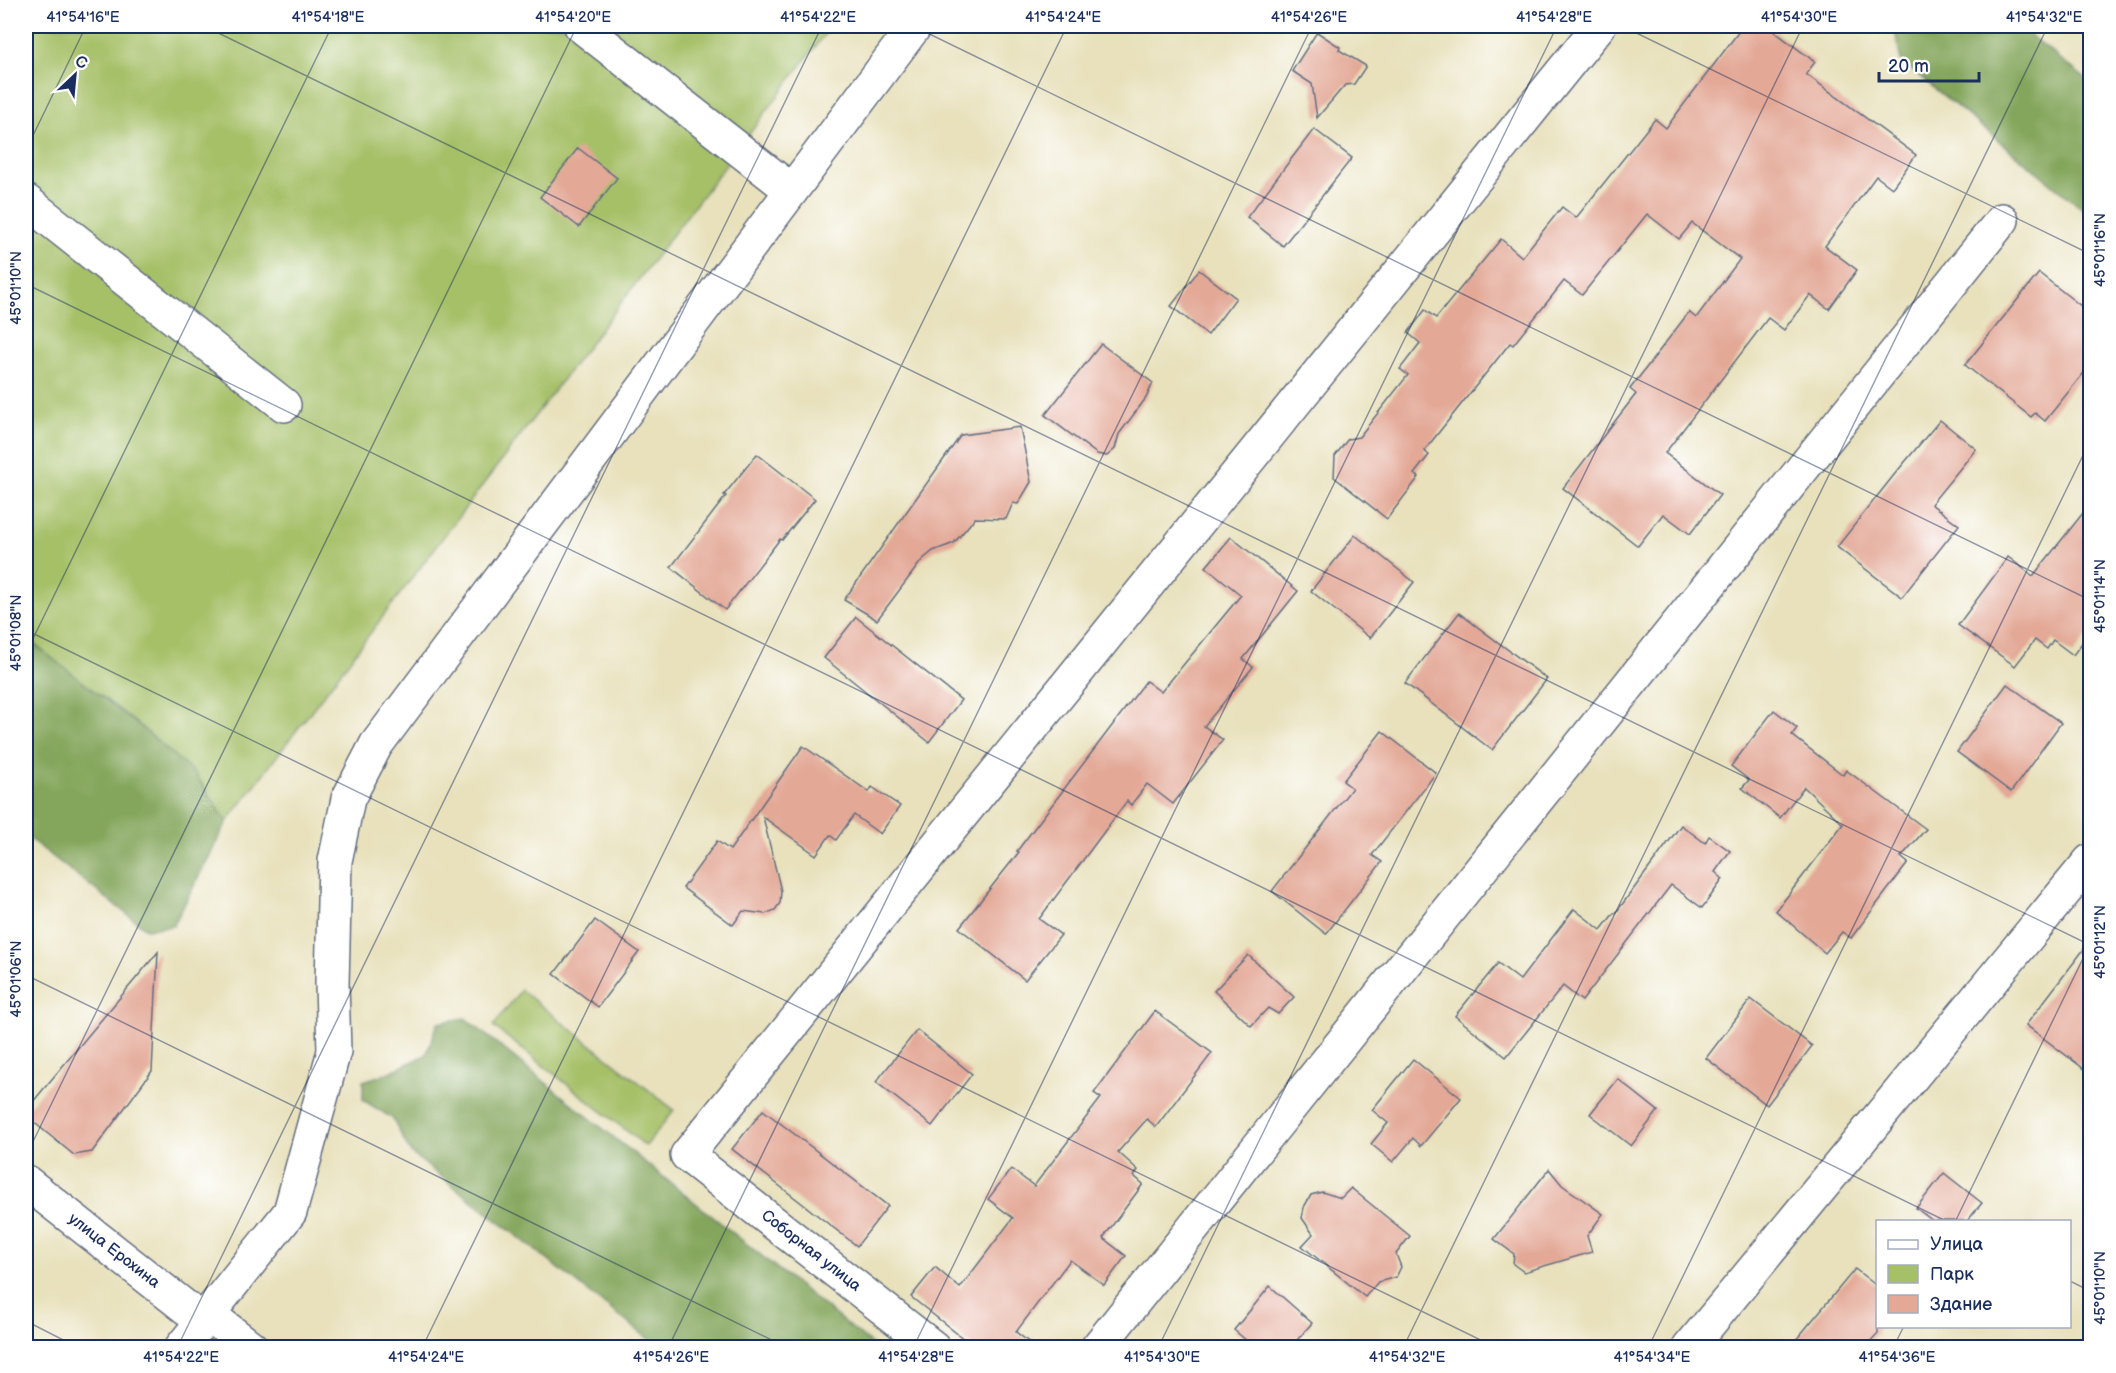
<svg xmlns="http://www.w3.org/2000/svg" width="2116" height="1373" font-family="'Balsamiq Sans',sans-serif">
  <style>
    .green { fill: #a6c067; stroke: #607862; stroke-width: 1.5 }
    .forest { fill: #84a65c; stroke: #506a5d; stroke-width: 1.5 }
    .building { fill: #e3a896 }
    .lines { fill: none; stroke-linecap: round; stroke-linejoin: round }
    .minor-casing { stroke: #636d7f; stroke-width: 36 }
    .minor { stroke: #fff; stroke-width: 33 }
    .ticks { fill: none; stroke: #1b2f5e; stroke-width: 1.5; stroke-opacity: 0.45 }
    .labels { text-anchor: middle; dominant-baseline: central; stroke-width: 5; stroke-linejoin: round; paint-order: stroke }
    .street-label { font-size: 16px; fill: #1b2f5e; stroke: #fff }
    .neatline { fill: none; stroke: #1b2f5e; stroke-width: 2 }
    .ticks-label { font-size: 15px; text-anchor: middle; fill: #1b2f5e }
  </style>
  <rect width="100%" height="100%" fill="#fff"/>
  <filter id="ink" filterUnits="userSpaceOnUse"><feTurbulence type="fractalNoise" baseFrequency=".0167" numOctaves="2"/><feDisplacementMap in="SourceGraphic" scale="12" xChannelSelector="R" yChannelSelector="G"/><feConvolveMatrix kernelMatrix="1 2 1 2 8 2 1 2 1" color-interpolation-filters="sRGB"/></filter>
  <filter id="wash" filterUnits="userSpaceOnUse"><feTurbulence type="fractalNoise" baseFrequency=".008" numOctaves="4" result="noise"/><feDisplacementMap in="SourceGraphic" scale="24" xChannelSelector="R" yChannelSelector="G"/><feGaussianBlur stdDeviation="1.35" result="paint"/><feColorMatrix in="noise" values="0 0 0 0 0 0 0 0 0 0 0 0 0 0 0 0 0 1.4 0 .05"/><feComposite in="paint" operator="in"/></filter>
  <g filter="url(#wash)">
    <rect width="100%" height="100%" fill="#e8e1bc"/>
    <g class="green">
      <path d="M 26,26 L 831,26 L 227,822 L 196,775 L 141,727 L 26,638 Z"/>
      <path d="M 521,990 L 674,1110 L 646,1146 L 493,1026 Z"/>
    </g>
    <g class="forest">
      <path d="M 1894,26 L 2018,26 L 2090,82 L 2090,215 L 1901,61 Z"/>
      <path d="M 26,638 L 141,727 L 196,775 L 227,822 L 173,926 L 146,929 L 26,836 Z"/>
      <path d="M 465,1018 L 875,1347 L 659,1347 L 411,1153 L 392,1118 L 363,1100 L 363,1081 L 388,1073 L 426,1055 L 438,1023 Z"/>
    </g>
    <g id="blocks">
      <g class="building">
        <path d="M 1743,26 L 1767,26 L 1815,62 L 1806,74 L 1916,155 L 1892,188 L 1876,176 L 1825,246 L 1857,270 L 1829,309 L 1810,295 L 1784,330 L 1768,318 L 1665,453 L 1720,495 L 1690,534 L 1663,514 L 1638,546 L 1563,488 L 1636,394 L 1630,389 L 1689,312 L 1696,318 L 1740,259 L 1692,223 L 1679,239 L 1647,214 L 1582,295 L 1564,281 L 1513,345 L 1510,343 L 1424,451 L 1429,455 L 1414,474 L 1419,477 L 1387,519 L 1334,477 L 1335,456 L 1348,439 L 1359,437 L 1408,375 L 1400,369 L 1420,343 L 1408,333 L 1425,310 L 1436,318 L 1501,239 L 1522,257 L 1562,207 L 1576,218 L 1655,119 L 1666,128 Z"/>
        <path d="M 1317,32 L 1340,47 L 1339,50 L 1366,66 L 1354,84 L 1345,85 L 1317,118 L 1312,84 L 1292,71 Z"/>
        <path d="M 1314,129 L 1352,158 L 1283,246 L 1247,217 Z"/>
        <path d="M 578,148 L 617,178 L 579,227 L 540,197 Z"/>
        <path d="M 1199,270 L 1236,298 L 1208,335 L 1171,306 Z"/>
        <path d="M 2039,273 L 2091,314 L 2091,364 L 2045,421 L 2035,413 L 2031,417 L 1965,365 Z"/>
        <path d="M 1101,344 L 1153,383 L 1146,398 L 1119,434 L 1115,449 L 1107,456 L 1097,454 L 1045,415 Z"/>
        <path d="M 1940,420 L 1976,449 L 1931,504 L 1959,525 L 1902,597 L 1837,547 L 1894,475 Z"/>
        <path d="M 1020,427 L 1031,482 L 1018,504 L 1013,503 L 1006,519 L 975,518 L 954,543 L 933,551 L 922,560 L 877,620 L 844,600 L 961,435 Z"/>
        <path d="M 757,454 L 815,499 L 782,540 L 780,539 L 725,610 L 671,567 L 726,496 L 724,495 Z"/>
        <path d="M 2091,503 L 2091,631 L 2073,655 L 2053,640 L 2047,649 L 2035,640 L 2015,666 L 1958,625 L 2008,557 L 2033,576 Z"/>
        <path d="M 1355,535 L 1414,582 L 1370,638 L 1311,591 Z"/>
        <path d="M 1231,537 L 1298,591 L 1243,659 L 1253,667 L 1204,726 L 1223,740 L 1173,804 L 1147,784 L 1131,805 L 1127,801 L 1039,919 L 1061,935 L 1025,980 L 959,928 L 1019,852 L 1017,851 L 1146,681 L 1161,692 L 1241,595 L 1206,567 Z"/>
        <path d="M 1459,613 L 1547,679 L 1492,750 L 1405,683 Z"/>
        <path d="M 856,617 L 961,700 L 929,742 L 824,658 Z"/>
        <path d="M 2007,684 L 2061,723 L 2011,792 L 1957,752 Z"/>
        <path d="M 1774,710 L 1797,728 L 1792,735 L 1843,775 L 1846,770 L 1926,829 L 1901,857 L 1908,863 L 1851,938 L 1842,932 L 1825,953 L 1776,911 L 1843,824 L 1804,787 L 1780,818 L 1742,788 L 1749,780 L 1731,766 Z"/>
        <path d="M 1382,731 L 1436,773 L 1372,855 L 1382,862 L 1326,934 L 1272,891 L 1352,788 L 1343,781 Z"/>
        <path d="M 803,746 L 869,792 L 872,787 L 900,806 L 880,834 L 854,815 L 836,840 L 830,835 L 816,855 L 763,817 L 781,891 L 780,903 L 775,910 L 765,914 L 743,911 L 733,925 L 683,888 L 717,841 L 730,850 Z"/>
        <path d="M 1681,825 L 1705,843 L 1709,836 L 1730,851 L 1715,872 L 1723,879 L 1702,908 L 1671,885 L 1582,1001 L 1563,986 L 1506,1057 L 1455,1016 L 1498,963 L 1520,980 L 1574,909 L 1601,930 L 1614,913 L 1615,914 Z"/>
        <path d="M 595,920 L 639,952 L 598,1007 L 554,974 Z"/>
        <path d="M 2091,940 L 2091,1074 L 2026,1025 Z"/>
        <path d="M 158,952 L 152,1071 L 92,1152 L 74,1155 L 26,1116 L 26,1110 Z"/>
        <path d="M 1248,955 L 1294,997 L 1278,1014 L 1268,1008 L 1251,1026 L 1214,991 Z"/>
        <path d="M 1751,999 L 1812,1046 L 1767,1105 L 1706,1058 Z"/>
        <path d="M 1155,1011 L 1212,1053 L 1156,1127 L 1147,1119 L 1118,1152 L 1138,1170 L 1134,1176 L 1143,1184 L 1103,1238 L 1126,1256 L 1104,1285 L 1070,1260 L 1016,1332 L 1035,1347 L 974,1347 L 911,1297 L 935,1267 L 960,1288 L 1013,1218 L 988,1199 L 1011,1169 L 1034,1186 L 1101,1098 L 1094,1093 Z"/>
        <path d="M 917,1030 L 972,1074 L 932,1126 L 876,1082 Z"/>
        <path d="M 1413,1059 L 1461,1098 L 1421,1146 L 1413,1138 L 1393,1162 L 1371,1144 L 1388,1123 L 1372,1110 Z"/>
        <path d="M 1618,1079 L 1658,1111 L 1631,1146 L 1590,1114 Z"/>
        <path d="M 763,1110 L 888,1206 L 857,1246 L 732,1149 Z"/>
        <path d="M 1549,1169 L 1562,1185 L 1603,1214 L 1587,1236 L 1592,1252 L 1524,1272 L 1513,1264 L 1514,1254 L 1494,1239 Z"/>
        <path d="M 1944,1173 L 1982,1203 L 1967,1221 L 1933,1221 L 1916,1208 Z"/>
        <path d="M 1351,1188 L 1410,1236 L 1396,1254 L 1401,1267 L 1396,1277 L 1378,1282 L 1365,1297 L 1302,1246 L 1313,1234 L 1302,1218 L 1304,1207 L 1311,1195 L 1322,1192 L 1341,1198 Z"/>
        <path d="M 1855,1269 L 1878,1287 L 1878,1333 L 1865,1347 L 1790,1347 Z"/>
        <path d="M 1270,1286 L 1312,1323 L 1291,1347 L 1254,1347 L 1234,1330 Z"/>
      </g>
    </g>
  </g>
  <g filter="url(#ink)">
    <use href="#blocks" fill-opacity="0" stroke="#636d7f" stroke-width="1.5"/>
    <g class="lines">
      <defs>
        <g id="minor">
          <path d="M 581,26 L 791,190"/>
          <path d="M 26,201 L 284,405"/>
          <path d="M 26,1182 L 203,1321"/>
          <path d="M 208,1314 L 252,1348"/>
          <path d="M 181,1348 L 290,1212 L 334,1051 L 332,984 L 335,861 L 348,799 L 376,745 L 915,26"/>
          <path d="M 934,1348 L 687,1155 L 1599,26"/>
          <path d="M 1097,1348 L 2002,220"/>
          <path d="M 1689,1348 L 2090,861"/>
        </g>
      </defs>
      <use href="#minor" class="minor-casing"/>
      <use href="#minor" class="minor"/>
    </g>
  </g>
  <path class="ticks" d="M 204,26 L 2090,945M 913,26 L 2090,600M 1622,26 L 2090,254M 26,150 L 86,26M 26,284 L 1948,1222M 26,630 L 1497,1348M 26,653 L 332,26M 26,975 L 788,1348M 26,1156 L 577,26M 1955,1222 L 2090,944M 2070,1281 L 2090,1291M 26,1321 L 79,1348M 177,1348 L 822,26M 422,1348 L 1067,26M 668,1348 L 1312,26M 913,1348 L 1557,26M 1158,1348 L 1803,26M 1403,1348 L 2048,26M 1648,1348 L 2090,441M 1893,1348 L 1904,1326"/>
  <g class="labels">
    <g class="street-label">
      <text transform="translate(114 1251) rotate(38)">улица Ерохина</text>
      <text transform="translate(811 1251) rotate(38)">Соборная улица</text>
    </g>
  </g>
  <rect width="2116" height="1373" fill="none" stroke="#fff" stroke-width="66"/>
  <rect x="1876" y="1220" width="195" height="108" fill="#ffffff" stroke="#a4acbf" stroke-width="1.5"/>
  <rect x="1888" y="1240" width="30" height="9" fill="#ffffff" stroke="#a4acbf" stroke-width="1.5"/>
  <text x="1930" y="1250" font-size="18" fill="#1b2f5e">Улица</text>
  <rect x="1888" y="1265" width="30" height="18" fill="#a6c067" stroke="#a4acbf" stroke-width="1.5"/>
  <text x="1930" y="1280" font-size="18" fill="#1b2f5e">Парк</text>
  <rect x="1888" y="1295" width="30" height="18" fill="#e3a896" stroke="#a4acbf" stroke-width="1.5"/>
  <text x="1930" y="1310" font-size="18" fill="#1b2f5e">Здание</text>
  <g transform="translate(75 75) rotate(26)" stroke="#ffffff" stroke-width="4.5" paint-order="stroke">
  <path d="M0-4.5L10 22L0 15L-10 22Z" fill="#1b2f5e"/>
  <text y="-9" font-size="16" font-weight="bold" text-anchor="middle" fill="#1b2f5e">С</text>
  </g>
  <path d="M1879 72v9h100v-9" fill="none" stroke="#1b2f5e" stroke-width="3"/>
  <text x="1888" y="72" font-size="18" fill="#1b2f5e" stroke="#ffffff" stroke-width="4.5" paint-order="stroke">20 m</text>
  <rect x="33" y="33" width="2050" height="1307" class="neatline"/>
  <g class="ticks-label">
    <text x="83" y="22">41°54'16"E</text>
    <text x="328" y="22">41°54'18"E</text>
    <text x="573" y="22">41°54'20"E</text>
    <text x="818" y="22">41°54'22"E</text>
    <text x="1063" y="22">41°54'24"E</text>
    <text x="1309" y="22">41°54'26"E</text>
    <text x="1554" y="22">41°54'28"E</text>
    <text x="1799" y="22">41°54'30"E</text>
    <text x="2044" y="22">41°54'32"E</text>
    <text transform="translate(2100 250) rotate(-90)" y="5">45°01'16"N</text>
    <text transform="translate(16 288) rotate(-90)" y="5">45°01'10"N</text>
    <text transform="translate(2100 596) rotate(-90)" y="5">45°01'14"N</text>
    <text transform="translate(16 633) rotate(-90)" y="5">45°01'08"N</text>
    <text transform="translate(2100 942) rotate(-90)" y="5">45°01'12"N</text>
    <text transform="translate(16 979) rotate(-90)" y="5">45°01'06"N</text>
    <text transform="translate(2100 1288) rotate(-90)" y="5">45°01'10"N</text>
    <text x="181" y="1362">41°54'22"E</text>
    <text x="426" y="1362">41°54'24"E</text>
    <text x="671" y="1362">41°54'26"E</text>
    <text x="916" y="1362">41°54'28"E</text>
    <text x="1162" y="1362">41°54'30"E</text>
    <text x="1407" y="1362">41°54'32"E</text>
    <text x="1652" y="1362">41°54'34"E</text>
    <text x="1897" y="1362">41°54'36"E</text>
  </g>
</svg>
